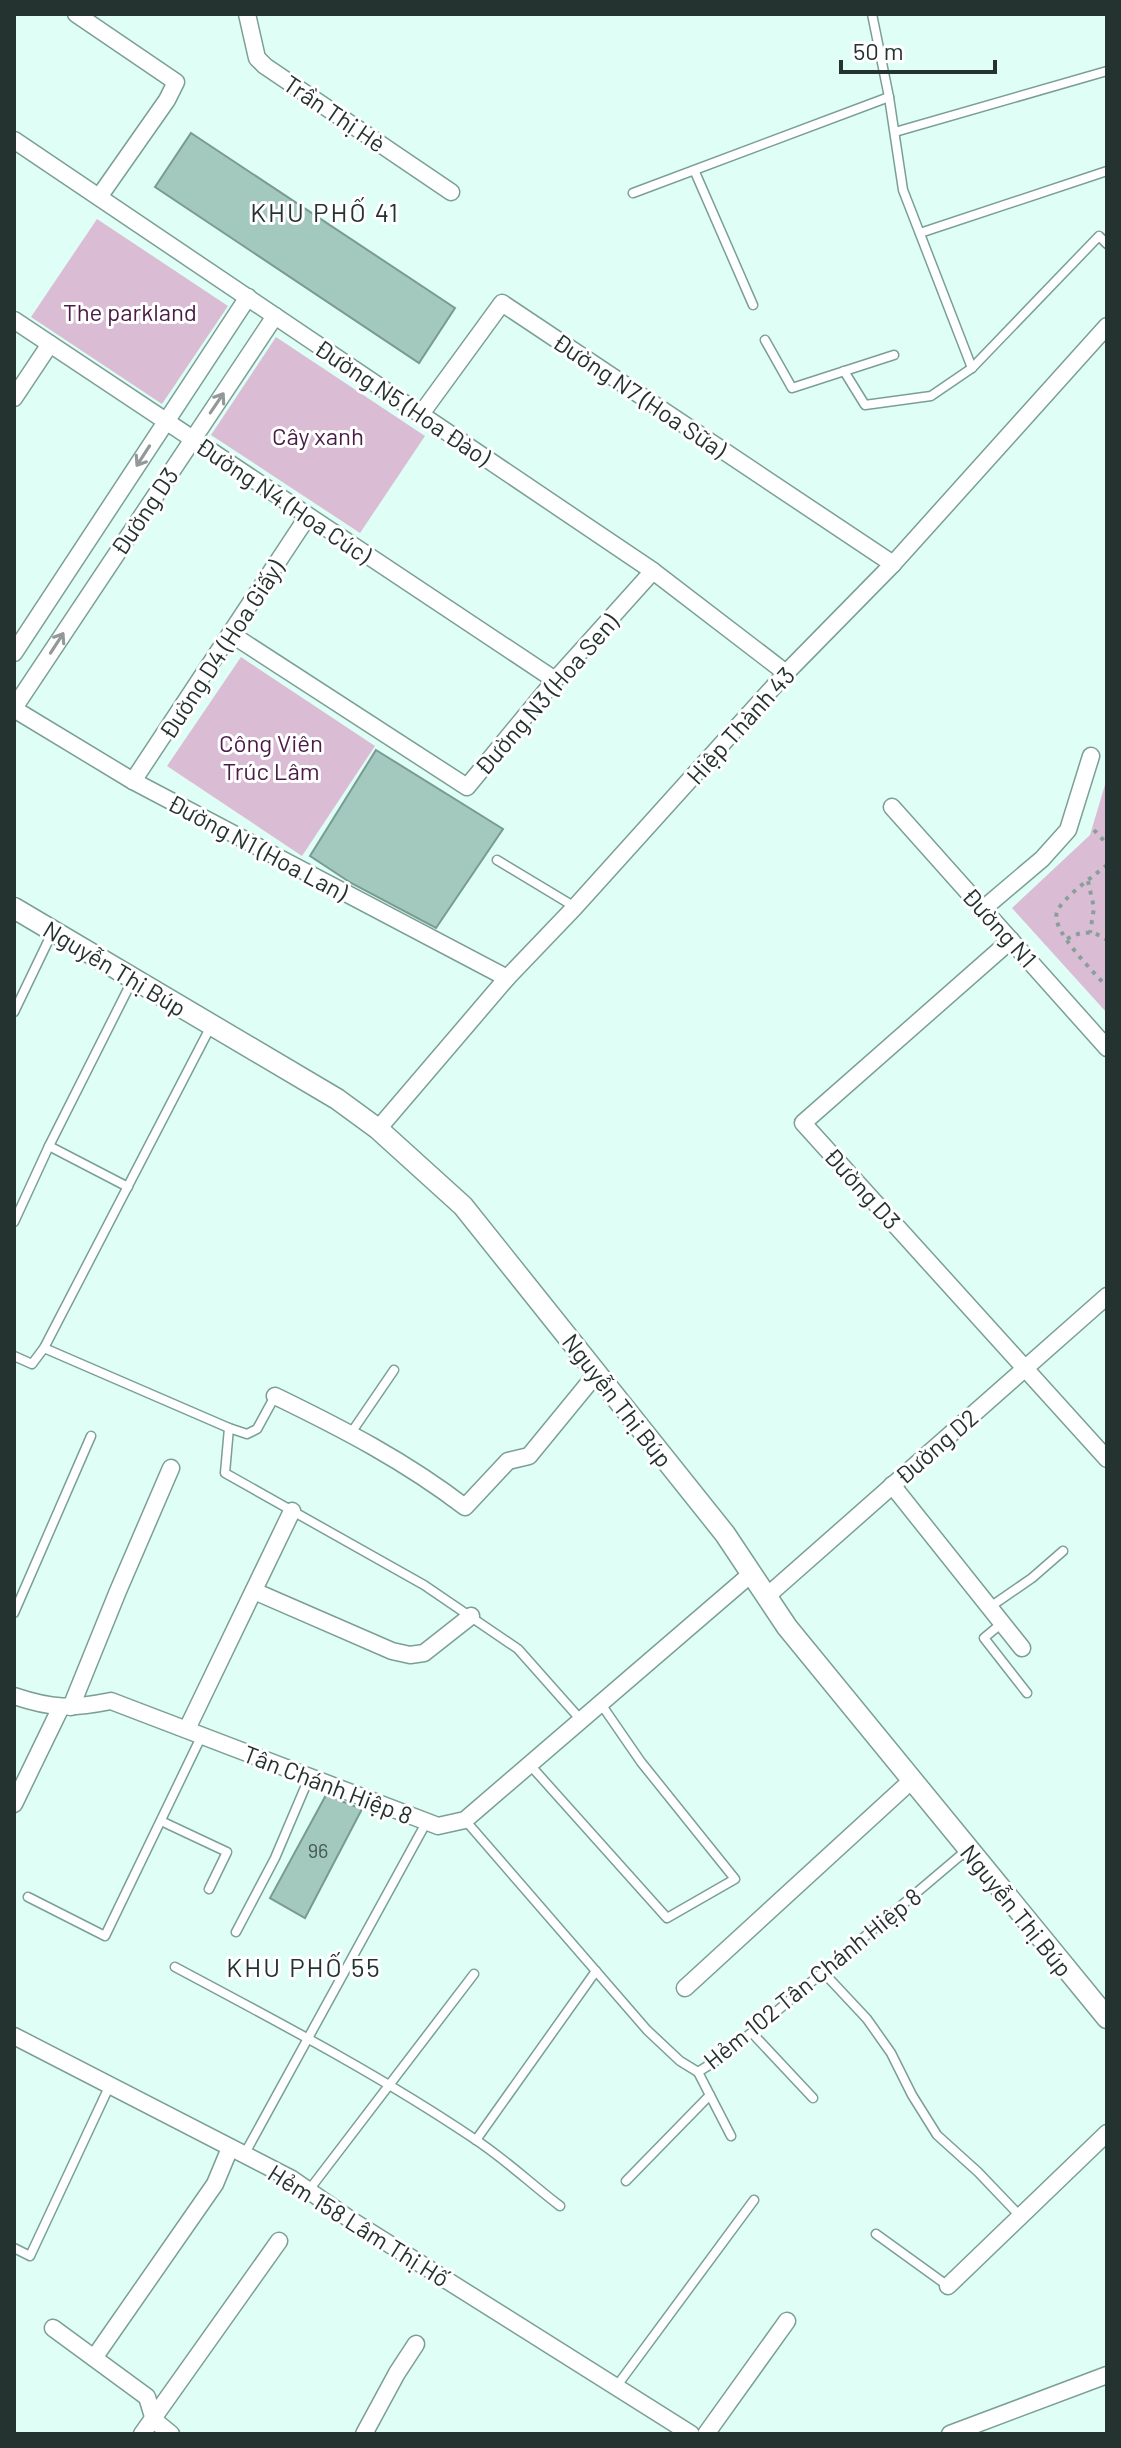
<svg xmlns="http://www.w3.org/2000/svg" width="1121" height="2448" font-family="Barlow,sans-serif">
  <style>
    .green { fill: #dbbcd5 }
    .building { fill: #a3c8be; stroke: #789c92; stroke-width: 2 }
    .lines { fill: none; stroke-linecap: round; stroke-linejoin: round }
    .service-casing { stroke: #7b9f96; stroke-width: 11 }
    .minor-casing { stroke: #7b9f96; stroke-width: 19 }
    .tertiary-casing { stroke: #7b9f96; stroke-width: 23 }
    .path { stroke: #89a09a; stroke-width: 4; stroke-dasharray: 4 6; stroke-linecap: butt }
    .service { stroke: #fff; stroke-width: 8 }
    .minor { stroke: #fff; stroke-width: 16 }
    .tertiary { stroke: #fff; stroke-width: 20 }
    .oneway { stroke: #929998 }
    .labels { text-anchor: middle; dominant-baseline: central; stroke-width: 6; stroke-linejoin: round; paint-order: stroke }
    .number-label { font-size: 20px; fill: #445854 }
    .street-label { font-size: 24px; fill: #253330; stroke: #fff }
    .park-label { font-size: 24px; fill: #4b1b45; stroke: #fff }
    .neighbourhood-label { font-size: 26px; letter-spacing: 2px; fill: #253330; stroke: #fff }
  </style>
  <rect width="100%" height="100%" fill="#dffef5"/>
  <g class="green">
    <path d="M 97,219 L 228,306 L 162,404 L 31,317 Z"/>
    <path d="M 276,337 L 425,436 L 360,533 L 211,435 Z"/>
    <path d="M 241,657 L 375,746 L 302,856 L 167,766 Z"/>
    <path d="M 1107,778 L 1107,1013 L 1012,908 L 1090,835 Z"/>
  </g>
  <g class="building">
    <path d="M 191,133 L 455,308 L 419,363 L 155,187 Z"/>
    <path d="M 376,750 L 503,829 L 436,928 L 351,883 L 310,856 Z"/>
    <path d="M 326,1795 L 362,1809 L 305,1918 L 270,1898 Z"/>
  </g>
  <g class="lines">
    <defs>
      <g id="service">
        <path d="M 872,14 L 889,97 L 903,190 L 972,368"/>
        <path d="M 895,132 L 1107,71"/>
        <path d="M 695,172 L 753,305"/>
        <path d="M 633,193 L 889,97"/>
        <path d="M 920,233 L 1107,171"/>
        <path d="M 765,340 L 792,388 L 894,355"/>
        <path d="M 844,371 L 865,405 L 931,396 L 972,368 L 1099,236 L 1107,244"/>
        <path d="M 497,860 L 575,907"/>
        <path d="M 14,1012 L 52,933"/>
        <path d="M 49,1146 L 128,1187"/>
        <path d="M 14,1222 L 49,1146 L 133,979"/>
        <path d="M 44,1348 L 229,1428 L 225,1473 L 424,1585 L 518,1649 L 581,1720"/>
        <path d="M 14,1356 L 32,1364 L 44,1348 L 211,1026"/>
        <path d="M 229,1428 L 247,1434 L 257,1429 L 275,1396"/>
        <path d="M 351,1433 L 394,1370"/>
        <path d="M 990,1607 L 1032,1578 L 1063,1551"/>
        <path d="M 14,1613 L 91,1436"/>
        <path d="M 1002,1623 L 984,1638 L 1027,1693"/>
        <path d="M 530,1765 L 667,1918 L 735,1879 L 641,1762 L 601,1704"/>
        <path d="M 465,1820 L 647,2030 L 680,2061 L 698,2072 L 725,2055 L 968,1849"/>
        <path d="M 161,1821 L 227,1852 L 209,1889"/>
        <path d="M 28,1897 L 105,1936 L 202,1735"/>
        <path d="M 236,1932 L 275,1858 L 309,1778"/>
        <path d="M 175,1967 C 276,2021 378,2074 473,2138 C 504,2158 531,2184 560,2206"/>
        <path d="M 823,1972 L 867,2019 L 891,2053 L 912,2095 L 937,2135 L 978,2172 L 1021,2217"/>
        <path d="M 752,2033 L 813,2098"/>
        <path d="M 698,2072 L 731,2136"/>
        <path d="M 476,2140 L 596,1971"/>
        <path d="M 244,2155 L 426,1823"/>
        <path d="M 626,2181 L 710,2095"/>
        <path d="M 309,2190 L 474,1974"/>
        <path d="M 876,2234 L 948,2286"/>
        <path d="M 14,2248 L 30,2256 L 109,2087"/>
        <path d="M 616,2387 L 754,2200"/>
      </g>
      <g id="minor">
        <path d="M 76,14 L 176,82 L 167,100 L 99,197"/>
        <path d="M 247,14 L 257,58 L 265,66 L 451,192"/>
        <path d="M 14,140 L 653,571 L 786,673"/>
        <path d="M 14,320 L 555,680"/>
        <path d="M 14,398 L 50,344"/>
        <path d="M 421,414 L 502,303 L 893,564"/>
        <path d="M 231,634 L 467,787 L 555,680 L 653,571"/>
        <path d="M 14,653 L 248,297"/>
        <path d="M 14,708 L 275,316"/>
        <path d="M 14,709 L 133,781 L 507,978"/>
        <path d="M 133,781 L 308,516"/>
        <path d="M 892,807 L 1107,1048"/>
        <path d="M 983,909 L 1042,859 L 1068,830 L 1091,756"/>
        <path d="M 1011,940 L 803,1123 L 1107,1459"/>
        <path d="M 378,1129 L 507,978 L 575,907 L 786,673 L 893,564 L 1107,326"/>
        <path d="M 275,1396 C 343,1429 405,1461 465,1507 L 508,1461 L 529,1456 L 597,1373"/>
        <path d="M 892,1485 L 1022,1648"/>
        <path d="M 254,1591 L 392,1651 L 410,1655 L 424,1653 L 471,1616"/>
        <path d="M 766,1597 L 1107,1296"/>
        <path d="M 14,1696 C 53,1709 71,1709 111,1701 L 438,1826 L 465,1820 L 751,1574"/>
        <path d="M 71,1707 L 118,1591 L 171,1468"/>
        <path d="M 187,1729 L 292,1511"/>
        <path d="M 14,1804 L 61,1707"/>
        <path d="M 685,1988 L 912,1780"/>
        <path d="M 14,2036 L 292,2179 L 351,2220 L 691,2434"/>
        <path d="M 948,2286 L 1107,2133"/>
        <path d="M 53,2328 L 147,2397 L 154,2420 L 171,2434"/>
        <path d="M 94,2358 L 215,2184 L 230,2148"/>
        <path d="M 142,2434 L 279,2241"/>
        <path d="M 364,2434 L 397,2373 L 416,2344"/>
        <path d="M 706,2434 L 787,2321"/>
        <path d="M 950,2434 L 1107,2375"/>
      </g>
      <path id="tertiary" d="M 14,908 L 337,1099 L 378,1129 L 463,1206 L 725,1534 L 787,1627 L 1107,2018"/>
    </defs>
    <use href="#service" class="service-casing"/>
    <use href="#minor" class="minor-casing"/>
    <use href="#tertiary" class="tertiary-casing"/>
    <g class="path">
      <path d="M 1094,830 L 1107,844"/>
      <path d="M 1107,865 C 1095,875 1062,898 1057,912 C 1050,930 1095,973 1107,987"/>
      <path d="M 1088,881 L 1094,908 L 1090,933"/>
      <path d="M 1067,939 C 1080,931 1094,930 1107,940"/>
    </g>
    <use href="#service" class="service"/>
    <use href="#minor" class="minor"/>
    <use href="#tertiary" class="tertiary"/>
  </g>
  <defs><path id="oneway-shaft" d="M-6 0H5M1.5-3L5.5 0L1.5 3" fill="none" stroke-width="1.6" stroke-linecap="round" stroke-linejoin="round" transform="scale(2)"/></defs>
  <g class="oneway">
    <use href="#oneway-shaft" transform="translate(217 403) rotate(-56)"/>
    <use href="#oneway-shaft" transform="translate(143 456) rotate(123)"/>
    <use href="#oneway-shaft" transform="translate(57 643) rotate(-57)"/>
  </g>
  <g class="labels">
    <g class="number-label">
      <text x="318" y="1850">96</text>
    </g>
    <g class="street-label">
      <text transform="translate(335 113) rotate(34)">Trần Thị Hè</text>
      <text transform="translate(640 395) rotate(34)">Đường N7 (Hoa Sữa)</text>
      <text transform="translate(403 402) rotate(34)">Đường N5 (Hoa Đào)</text>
      <text transform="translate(284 500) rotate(34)">Đường N4 (Hoa Cúc)</text>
      <text transform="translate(144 511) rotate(-56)">Đường D3</text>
      <text transform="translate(221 649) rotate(-57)">Đường D4 (Hoa Giấy)</text>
      <text transform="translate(546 694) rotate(-49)">Đường N3 (Hoa Sen)</text>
      <text transform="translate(740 725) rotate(-48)">Hiệp Thành 43</text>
      <text transform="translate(258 847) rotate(28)">Đường N1 (Hoa Lan)</text>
      <text transform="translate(1000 927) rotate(48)">Đường N1</text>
      <text transform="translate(115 968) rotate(31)">Nguyễn Thị Búp</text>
      <text transform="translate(863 1188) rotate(48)">Đường D3</text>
      <text transform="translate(618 1400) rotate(52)">Nguyễn Thị Búp</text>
      <text transform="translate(936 1446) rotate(-41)">Đường D2</text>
      <text transform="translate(328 1784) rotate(21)">Tân Chánh Hiệp 8</text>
      <text transform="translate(1017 1910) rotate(51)">Nguyễn Thị Búp</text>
      <text transform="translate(812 1978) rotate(-39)">Hẻm 102 Tân Chánh Hiệp 8</text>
      <text transform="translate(359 2225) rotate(32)">Hẻm 158 Lâm Thị Hố</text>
    </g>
    <g class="park-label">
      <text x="130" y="311">The parkland</text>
      <text x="318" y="435">Cây xanh</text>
      <text x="271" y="742">Công Viên<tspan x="271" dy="28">Trúc Lâm</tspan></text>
    </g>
    <g class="neighbourhood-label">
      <text x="325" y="211">KHU PHỐ 41</text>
      <text x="304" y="1966">KHU PHỐ 55</text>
    </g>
  </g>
  <rect width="1121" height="2448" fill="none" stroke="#253330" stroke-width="32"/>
  <path d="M841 60v12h154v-12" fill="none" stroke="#253330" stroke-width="4"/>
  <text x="853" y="60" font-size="24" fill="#253330" stroke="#ffffff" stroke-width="6" paint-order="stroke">50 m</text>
</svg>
